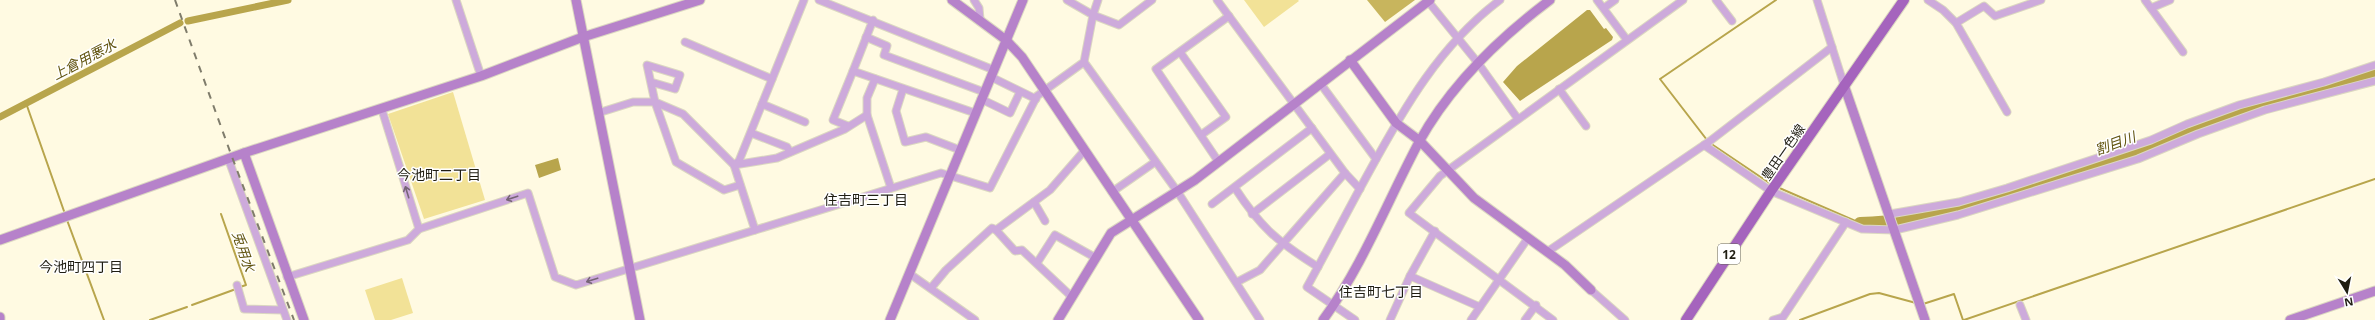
<svg xmlns="http://www.w3.org/2000/svg" width="2375" height="320" font-family="'Open Sans','Noto Sans JP',sans-serif">
  <style>
    .green { fill: #f2e297 }
    .forest { fill: #c8b55d }
    .water { fill: #b8a54c }
    .lines { fill: none; stroke-linecap: round; stroke-linejoin: round }
    .stream { stroke: #b8a54c; stroke-width: 2 }
    .canal { stroke: #b8a54c; stroke-width: 7 }
    .river { stroke: #b8a54c; stroke-width: 12 }
    .street-casing { stroke: #dbd7c1; stroke-width: 9 }
    .secondary-casing { stroke: #dbd7c1; stroke-width: 11 }
    .primary-casing { stroke: #dbd7c1; stroke-width: 12 }
    .street { stroke: #cdaadb; stroke-width: 7 }
    .secondary { stroke: #b682ca; stroke-width: 9 }
    .primary { stroke: #a564bd; stroke-width: 10 }
    .rail { stroke: #7f7c6b; stroke-width: 2; stroke-dasharray: 7 7; stroke-linecap: butt }
    .oneway { stroke: #766476 }
    .labels { text-anchor: middle; dominant-baseline: central; stroke-width: 3; stroke-linejoin: round; paint-order: stroke }
    .shield { fill: #fff; stroke: #626159; stroke-width: 1 }
    .shield-label { font-size: 12px; font-weight: bold; fill: #1f1d12 }
    .street-label { font-size: 13px; fill: #1f1d12; stroke: #fff }
    .water-label { font-size: 14px; font-style: italic; fill: #61540f; stroke: #fff }
    .neighbourhood-label { font-size: 14px; fill: #1f1d12; stroke: #fff }
  </style>
  <rect width="100%" height="100%" fill="#fffae2"/>
  <g class="green">
    <path d="M 1244,0 L 1298,0 L 1299,1 L 1264,27 Z"/>
    <path d="M 453,92 L 485,200 L 424,219 L 388,114 Z"/>
    <path d="M 402,278 L 413,313 L 391,320 L 375,320 L 365,290 Z"/>
  </g>
  <path class="forest" d="M 1367,0 L 1415,0 L 1385,22 Z"/>
  <g class="water">
    <path d="M 1587,10 L 1590,10 L 1604,29 L 1606,28 L 1613,37 L 1612,40 L 1520,101 L 1503,82 L 1517,66 Z"/>
    <path d="M 558,158 L 561,170 L 539,178 L 535,165 Z"/>
  </g>
  <g class="lines">
    <g class="stream">
      <path d="M 26,103 L 65,214"/>
      <path d="M 1707,140 L 1660,79 L 1776,0"/>
      <path d="M 1710,143 L 1771,184"/>
      <path d="M 1777,187 L 1860,223"/>
      <path d="M 221,214 L 246,285 L 240,287"/>
      <path d="M 67,220 L 104,320"/>
      <path d="M 1923,304 L 1954,294 L 1963,320"/>
      <path d="M 192,305 L 236,289"/>
      <path d="M 150,320 L 187,307"/>
      <path d="M 1800,320 L 1870,294 L 1879,293 L 1916,303"/>
      <path d="M 1964,320 L 2375,179"/>
    </g>
    <g class="canal">
      <path d="M 188,21 L 288,0"/>
      <path d="M 0,117 L 180,23"/>
    </g>
    <path class="river" d="M 1860,223 C 1952,221 2040,184 2126,157 L 2153,147 L 2175,135 L 2221,119 L 2264,104 L 2337,86 L 2375,72"/>
    <defs>
      <g id="street">
        <path d="M 456,0 L 481,76"/>
        <path d="M 819,0 L 994,70"/>
        <path d="M 974,0 L 979,8 L 980,19"/>
        <path d="M 1067,0 L 1093,15 L 1119,25 L 1152,0"/>
        <path d="M 1217,0 L 1345,173 L 1360,189"/>
        <path d="M 1427,0 L 1478,63 L 1518,119"/>
        <path d="M 1597,0 L 1627,40"/>
        <path d="M 1716,0 L 1732,21"/>
        <path d="M 1817,0 L 1844,85"/>
        <path d="M 1928,0 L 1943,10 L 1956,23 L 2007,112"/>
        <path d="M 2145,0 L 2183,52"/>
        <path d="M 1604,8 L 1615,0"/>
        <path d="M 2151,8 L 2170,0"/>
        <path d="M 873,20 L 853,71 L 975,113"/>
        <path d="M 1956,23 L 1984,6 L 1995,16 L 2041,0"/>
        <path d="M 866,37 L 887,46 L 884,55 L 984,92"/>
        <path d="M 685,42 L 772,79"/>
        <path d="M 1180,52 L 1226,117 L 1201,135"/>
        <path d="M 1084,62 L 1177,191 L 1260,320"/>
        <path d="M 991,77 L 1036,99"/>
        <path d="M 875,79 L 867,98 L 867,115 L 891,188"/>
        <path d="M 651,82 L 675,89 L 680,75 L 647,65 L 655,102 L 676,162 L 724,190 L 740,185"/>
        <path d="M 1320,83 L 1376,159"/>
        <path d="M 903,89 L 896,111 L 905,142 L 926,137 L 960,150"/>
        <path d="M 1559,89 L 1586,126"/>
        <path d="M 981,99 L 1010,113 L 1020,92"/>
        <path d="M 762,104 L 805,122"/>
        <path d="M 382,110 L 419,229"/>
        <path d="M 598,113 L 633,102 L 655,102 L 683,114 L 734,165 L 755,230"/>
        <path d="M 848,126 L 833,120 L 853,71"/>
        <path d="M 751,133 L 787,147 L 790,152"/>
        <path d="M 1704,145 L 1771,191 L 1862,229 L 1895,230 L 1958,215 L 2138,159 L 2198,134 L 2265,110 L 2375,81"/>
        <path d="M 228,158 L 287,320"/>
        <path d="M 1218,161 L 1156,69 L 1229,16"/>
        <path d="M 734,165 L 739,161 L 804,0"/>
        <path d="M 734,165 L 777,158 L 845,129 L 867,115"/>
        <path d="M 1235,188 C 1261,228 1278,242 1318,267"/>
        <path d="M 1112,192 L 1155,162"/>
        <path d="M 1034,202 L 1045,221"/>
        <path d="M 1212,204 L 1312,128"/>
        <path d="M 1252,214 L 1330,154"/>
        <path d="M 1890,214 L 1959,202 L 2007,188 L 2151,140 L 2187,124 L 2239,105 L 2324,82 L 2375,65"/>
        <path d="M 1547,252 L 1710,141 L 1832,47"/>
        <path d="M 1037,263 L 1055,235 L 1096,258"/>
        <path d="M 910,274 L 975,320"/>
        <path d="M 1410,276 L 1480,307"/>
        <path d="M 287,277 L 408,240 L 419,229 L 528,193 L 555,277 L 576,285 L 941,173 L 990,188 L 1037,96 L 1084,62 L 1093,15 L 1098,0"/>
        <path d="M 1237,282 L 1260,270 L 1266,263 L 1345,173"/>
        <path d="M 237,285 L 244,309 L 283,310"/>
        <path d="M 931,288 L 946,270 L 992,228 L 996,230"/>
        <path d="M 1591,290 L 1625,320"/>
        <path d="M 1072,297 L 1022,250 L 1015,251 L 996,230 L 1050,190 L 1084,151"/>
        <path d="M 2020,305 L 2026,320"/>
        <path d="M 1355,320 L 1307,287 C 1328,249 1348,210 1369,172 C 1404,108 1440,45 1500,0"/>
        <path d="M 1390,320 L 1410,276 L 1435,231"/>
        <path d="M 1471,320 L 1528,238"/>
        <path d="M 1525,320 L 1536,305"/>
        <path d="M 1553,320 L 1409,213 L 1440,176 L 1683,0"/>
        <path d="M 1773,320 L 1783,317 L 1846,222"/>
      </g>
      <g id="secondary">
        <path d="M 576,0 L 640,320"/>
        <path d="M 952,0 L 1006,40 L 1022,57 L 1199,320"/>
        <path d="M 1350,60 L 1396,123 L 1420,141 L 1474,198 L 1565,265 L 1591,290"/>
        <path d="M 1844,85 L 1925,320"/>
        <path d="M 244,153 L 304,320"/>
        <path d="M 0,240 L 244,153 L 481,76 L 583,37 L 700,0"/>
        <path d="M 0,317 L 0,320"/>
        <path d="M 890,320 L 1023,0"/>
        <path d="M 1058,320 L 1111,233 L 1195,180 L 1430,0"/>
        <path d="M 1323,320 C 1363,265 1387,202 1419,142 C 1451,84 1498,39 1550,0"/>
        <path d="M 2290,320 L 2375,291"/>
      </g>
      <path id="primary" d="M 1686,320 L 1771,191 L 1904,0"/>
    </defs>
    <use href="#street" class="street-casing"/>
    <use href="#secondary" class="secondary-casing"/>
    <use href="#primary" class="primary-casing"/>
    <use href="#street" class="street"/>
    <use href="#secondary" class="secondary"/>
    <use href="#primary" class="primary"/>
    <path class="rail" d="M 175,0 L 232,157 L 294,320"/>
  </g>
  <defs><path id="oneway-shaft" d="M-6 0H5M1.5-3L5.5 0L1.5 3" fill="none" stroke-width="1.6" stroke-linecap="round" stroke-linejoin="round"/></defs>
  <g class="oneway">
    <use href="#oneway-shaft" transform="translate(407 192) rotate(-107)"/>
    <use href="#oneway-shaft" transform="translate(512 198) rotate(162)"/>
    <use href="#oneway-shaft" transform="translate(592 280) rotate(162)"/>
  </g>
  <g class="labels">
    <rect class="shield" x="1718" y="244" width="22" height="20" rx="3"/>
    <g class="shield-label">
      <text x="1729" y="254">12</text>
    </g>
    <g class="street-label">
      <text transform="translate(1783 152) rotate(-55)">豊田一色線</text>
    </g>
    <g class="water-label">
      <text transform="translate(84 59) rotate(-28)">上倉用悪水</text>
      <text transform="translate(2115 143) rotate(-20)">割目川</text>
      <text transform="translate(244 251) rotate(71)">兎用水</text>
    </g>
    <g class="neighbourhood-label">
      <text x="439" y="174">今池町二丁目</text>
      <text x="866" y="199">住吉町三丁目</text>
      <text x="81" y="266">今池町四丁目</text>
      <text x="1381" y="291">住吉町七丁目</text>
    </g>
  </g>
  <g transform="translate(2347 292) rotate(170)" stroke="#ffffff" stroke-width="3" paint-order="stroke">
  <path d="M0-3L7 15L0 10L-7 15Z" fill="#1f1d12"/>
  <text y="-6" font-size="11" font-weight="bold" text-anchor="middle" fill="#1f1d12">N</text>
  </g>
</svg>
